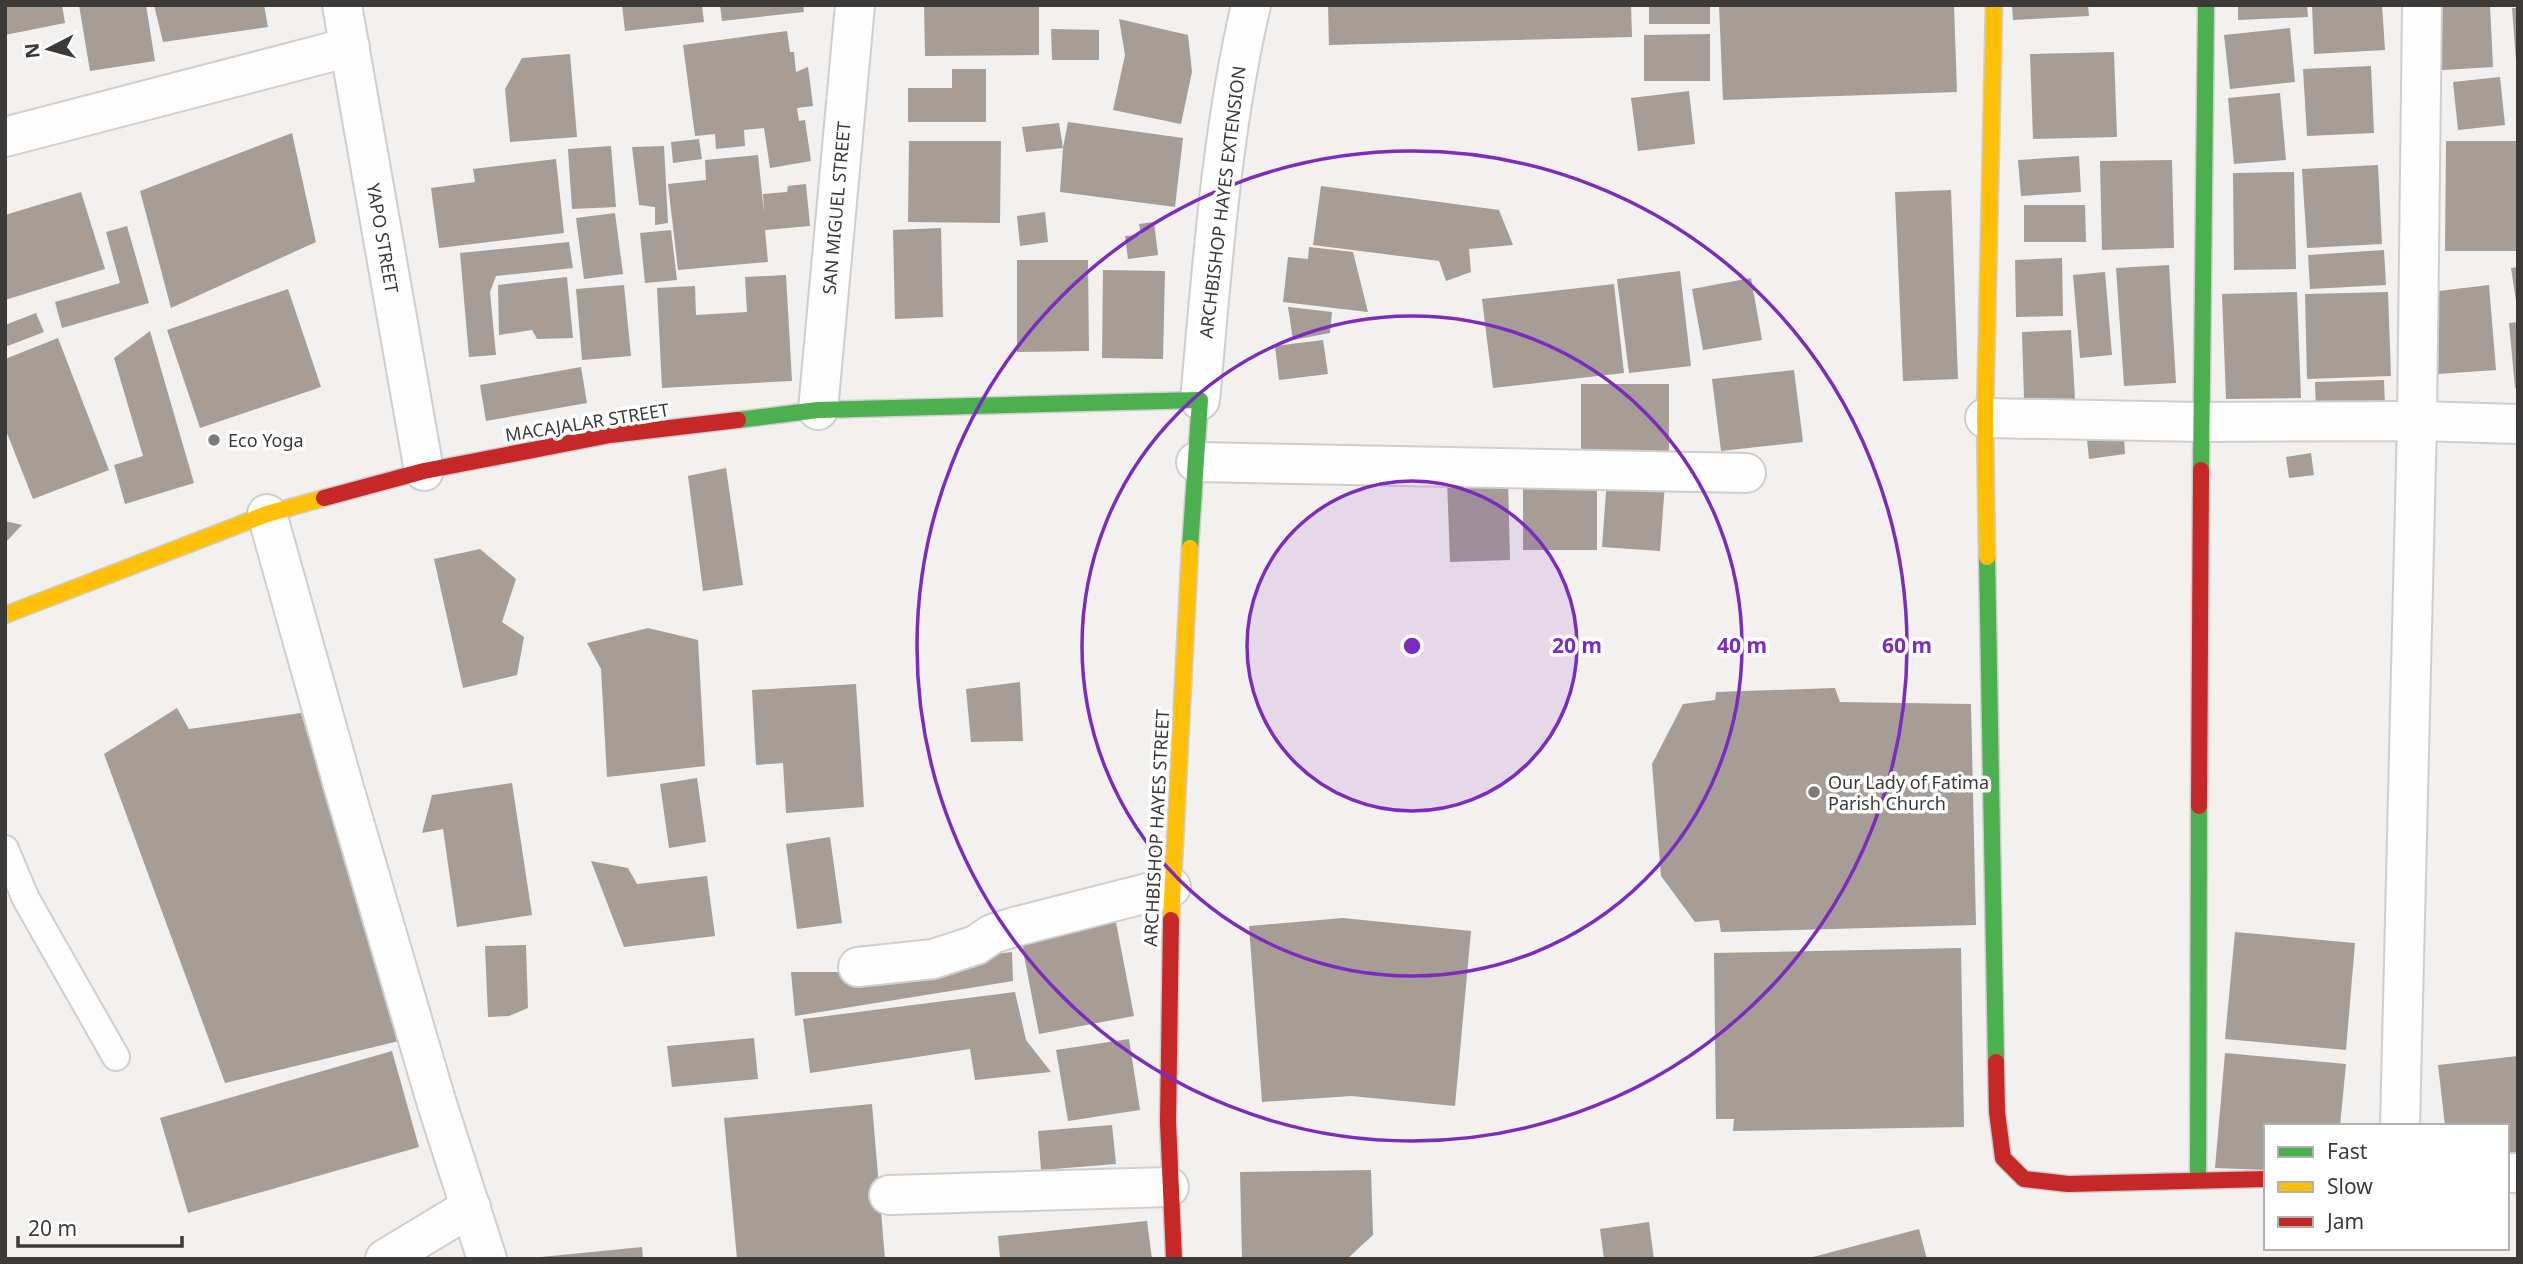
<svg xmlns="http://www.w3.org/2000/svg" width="2523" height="1264" font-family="'Noto Sans',sans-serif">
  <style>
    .building { fill: #a59d96 }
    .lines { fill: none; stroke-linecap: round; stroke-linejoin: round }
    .lane-casing { stroke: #d0cecd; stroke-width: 30 }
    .street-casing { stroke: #d0cecd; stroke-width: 42 }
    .fast-casing { stroke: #d0cecd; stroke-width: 19 }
    .slow-casing { stroke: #d0cecd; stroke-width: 19 }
    .jam-casing { stroke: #d0cecd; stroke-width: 19 }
    .lane { stroke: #fdfdfd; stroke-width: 26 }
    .street { stroke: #fdfdfd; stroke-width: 38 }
    .fast { stroke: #4caf50; stroke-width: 16 }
    .slow { stroke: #ffc107; stroke-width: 16 }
    .jam { stroke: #c62828; stroke-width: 16 }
    .ring { fill: none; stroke: #7b2cbf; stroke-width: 3.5 }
    .poi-dot { fill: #7b7a78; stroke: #fff; stroke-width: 2.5 }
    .labels { text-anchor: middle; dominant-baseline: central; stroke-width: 7; stroke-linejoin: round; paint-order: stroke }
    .street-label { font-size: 18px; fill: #3b3a38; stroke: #fff }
    .poi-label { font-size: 18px; fill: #3b3a38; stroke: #fff; text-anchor: start }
    .centre { fill: #7b2cbf; stroke: #fff; stroke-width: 3.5 }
    .ring-label { font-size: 21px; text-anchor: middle; font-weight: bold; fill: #7b2cbf; stroke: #fff; stroke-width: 7; stroke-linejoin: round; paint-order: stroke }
  </style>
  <rect width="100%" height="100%" fill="#f3f1ef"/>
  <g class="building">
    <path d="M 5,5 L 62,5 L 65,23 L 5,35 Z"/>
    <path d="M 79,5 L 146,5 L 155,61 L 90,71 Z"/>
    <path d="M 154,5 L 264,5 L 268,27 L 163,42 Z"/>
    <path d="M 622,5 L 702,5 L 704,22 L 625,31 Z"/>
    <path d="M 720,5 L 803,5 L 804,12 L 722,21 Z"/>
    <path d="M 924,5 L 1039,5 L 1039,55 L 925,56 Z"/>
    <path d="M 1328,5 L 1631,5 L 1632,37 L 1329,45 Z"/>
    <rect x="1649" y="5" width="61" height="19"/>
    <path d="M 1719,5 L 1954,5 L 1957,92 L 1723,100 Z"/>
    <path d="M 2012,5 L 2088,5 L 2089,16 L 2013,20 Z"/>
    <path d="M 2238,5 L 2307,5 L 2308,17 L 2238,20 Z"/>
    <path d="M 2312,5 L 2382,5 L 2385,50 L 2314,54 Z"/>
    <path d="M 2424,5 L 2490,5 L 2493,67 L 2427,71 Z"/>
    <path d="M 2512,8 L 2518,8 L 2518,61 L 2516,61 Z"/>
    <path d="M 1119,19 L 1188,35 L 1192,72 L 1181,124 L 1113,110 L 1125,55 Z"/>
    <path d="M 2290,28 L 2295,82 L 2230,89 L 2224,35 Z"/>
    <path d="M 1051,29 L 1099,30 L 1099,60 L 1052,60 Z"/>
    <path d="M 787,31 L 790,52 L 794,52 L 796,72 L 808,67 L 813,106 L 797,108 L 799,121 L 805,120 L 811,161 L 770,168 L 764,128 L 744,130 L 745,146 L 716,149 L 715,134 L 695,136 L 683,45 Z"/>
    <path d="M 1710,34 L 1710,81 L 1644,81 L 1644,35 Z"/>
    <path d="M 2114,52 L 2117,137 L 2033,139 L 2030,54 Z"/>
    <path d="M 570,54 L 577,137 L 510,142 L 505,89 L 522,58 Z"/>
    <path d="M 2371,66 L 2374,133 L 2307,136 L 2303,69 Z"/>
    <path d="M 952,69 L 986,69 L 986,122 L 908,122 L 908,88 L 952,88 Z"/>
    <path d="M 2500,77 L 2505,125 L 2458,130 L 2453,82 Z"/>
    <path d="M 1689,91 L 1695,144 L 1638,151 L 1631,98 Z"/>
    <path d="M 2280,93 L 2286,160 L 2234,164 L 2228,98 Z"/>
    <path d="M 1068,122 L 1183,138 L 1175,207 L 1060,192 L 1063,148 L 1026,152 L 1022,127 L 1059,123 L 1063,148 Z"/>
    <path d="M 292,133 L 316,242 L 171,308 L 140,191 Z"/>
    <path d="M 699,139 L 702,159 L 673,163 L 671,142 Z"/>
    <path d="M 909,141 L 1001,141 L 1000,223 L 908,222 Z"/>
    <path d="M 2446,141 L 2518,141 L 2518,251 L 2445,251 Z"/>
    <path d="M 611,146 L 616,207 L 572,209 L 568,149 Z"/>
    <path d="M 664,146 L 668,223 L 655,225 L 655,207 L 639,205 L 632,147 Z"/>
    <path d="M 758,155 L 764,213 L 763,194 L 787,192 L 788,186 L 806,184 L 810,226 L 765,230 L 768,262 L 678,270 L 668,184 L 706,180 L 705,160 Z"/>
    <path d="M 2079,156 L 2081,192 L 2021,196 L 2018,160 Z"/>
    <path d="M 556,159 L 564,233 L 439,248 L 431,188 L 475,182 L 473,169 Z"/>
    <path d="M 2172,160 L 2174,248 L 2102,250 L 2100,161 Z"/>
    <path d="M 2378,165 L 2382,244 L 2307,248 L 2302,169 Z"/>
    <path d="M 2294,172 L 2296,269 L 2234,270 L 2233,173 Z"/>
    <path d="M 1321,186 L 1499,210 L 1513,245 L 1469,249 L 1471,272 L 1446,281 L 1439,261 L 1313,245 Z"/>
    <path d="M 1951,190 L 1958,379 L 1903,381 L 1895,192 Z"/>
    <path d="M 81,192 L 105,269 L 5,300 L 5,215 Z"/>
    <path d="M 2024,205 L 2085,205 L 2086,242 L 2024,242 Z"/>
    <path d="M 1045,212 L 1048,242 L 1020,246 L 1017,216 Z"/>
    <path d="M 615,213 L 623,274 L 584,279 L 576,218 Z"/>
    <path d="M 1154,222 L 1158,255 L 1128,259 L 1125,236 L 1141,235 L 1139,224 Z"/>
    <path d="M 127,226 L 149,303 L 62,328 L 55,302 L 120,283 L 106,232 Z"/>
    <path d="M 941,228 L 943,317 L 895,319 L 893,230 Z"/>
    <path d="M 671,230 L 677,280 L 645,283 L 640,233 Z"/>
    <path d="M 569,242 L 573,268 L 496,276 L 490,292 L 496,355 L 469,357 L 460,253 Z"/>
    <path d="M 1309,247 L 1353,252 L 1368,312 L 1283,302 L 1288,257 L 1308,259 Z"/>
    <path d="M 2384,250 L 2386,285 L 2310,289 L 2308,255 Z"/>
    <path d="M 2062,258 L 2063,316 L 2016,317 L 2015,260 Z"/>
    <path d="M 1017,260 L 1088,260 L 1089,351 L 1017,352 Z"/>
    <path d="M 2169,265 L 2176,383 L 2124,386 L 2116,268 Z"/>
    <path d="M 2518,267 L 2518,301 L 2516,301 L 2511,268 Z"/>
    <path d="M 1103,270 L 1165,271 L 1163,359 L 1102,358 Z"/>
    <path d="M 1680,271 L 1691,366 L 1629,373 L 1617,279 Z"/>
    <path d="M 2105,272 L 2112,355 L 2080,358 L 2073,275 Z"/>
    <path d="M 786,275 L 792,381 L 662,388 L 657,288 L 695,286 L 696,315 L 747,312 L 745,277 Z"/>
    <path d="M 567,277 L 573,338 L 537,339 L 532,330 L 499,335 L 498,285 Z"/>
    <path d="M 1751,278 L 1762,340 L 1703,350 L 1692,289 Z"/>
    <path d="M 1614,284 L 1624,373 L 1493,388 L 1482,299 Z"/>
    <path d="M 624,285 L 631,356 L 582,360 L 576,289 Z"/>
    <path d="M 2489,285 L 2496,370 L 2424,375 L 2422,293 Z"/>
    <path d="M 288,289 L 321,387 L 200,428 L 167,330 Z"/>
    <path d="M 2297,292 L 2301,398 L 2226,399 L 2222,294 Z"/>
    <path d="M 2388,292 L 2391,376 L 2307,379 L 2305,294 Z"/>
    <path d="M 1288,307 L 1332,312 L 1330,333 L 1293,340 Z"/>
    <path d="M 36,313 L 44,332 L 5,347 L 5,325 Z"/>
    <path d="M 2518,322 L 2518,388 L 2515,388 L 2509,323 Z"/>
    <path d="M 2071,330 L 2075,399 L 2024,400 L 2022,332 Z"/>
    <path d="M 150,331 L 194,483 L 125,504 L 114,465 L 143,456 L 114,358 Z"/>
    <path d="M 58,338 L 109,470 L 33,499 L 5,428 L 5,359 Z"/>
    <path d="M 1323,340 L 1328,374 L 1279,380 L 1275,346 Z"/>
    <path d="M 581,367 L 587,403 L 486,421 L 480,385 Z"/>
    <path d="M 1794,370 L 1803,442 L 1721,451 L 1712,379 Z"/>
    <path d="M 2384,380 L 2385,407 L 2316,411 L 2315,382 Z"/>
    <path d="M 1581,384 L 1669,384 L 1669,457 L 1581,456 Z"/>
    <path d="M 2124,436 L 2125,454 L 2089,459 L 2087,440 Z"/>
    <path d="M 2311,453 L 2314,475 L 2289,478 L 2286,457 Z"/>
    <path d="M 726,468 L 743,585 L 703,591 L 688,476 Z"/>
    <path d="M 1508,477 L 1510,560 L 1450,562 L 1447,479 Z"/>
    <path d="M 1607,479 L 1665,483 L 1660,551 L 1602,547 Z"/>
    <path d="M 1523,480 L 1597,481 L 1597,550 L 1523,550 Z"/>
    <path d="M 5,521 L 22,525 L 5,543 Z"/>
    <path d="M 480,549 L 516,579 L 502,622 L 524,637 L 517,675 L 463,688 L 434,559 Z"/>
    <path d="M 648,628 L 698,640 L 705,766 L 607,777 L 601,669 L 587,643 Z"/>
    <path d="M 1020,682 L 1023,741 L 971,742 L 966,689 Z"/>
    <path d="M 856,684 L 864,807 L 786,813 L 783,763 L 756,765 L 752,690 Z"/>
    <path d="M 1835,688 L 1840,702 L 1971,704 L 1976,925 L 1721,932 L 1719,920 L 1695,922 L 1661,876 L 1652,764 L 1683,704 L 1715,700 L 1716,692 Z"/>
    <path d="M 177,708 L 189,729 L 301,713 L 399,1041 L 225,1083 L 104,754 Z"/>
    <path d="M 697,778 L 706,842 L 669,848 L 660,784 Z"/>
    <path d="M 512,783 L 532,915 L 457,927 L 443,829 L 422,833 L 432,795 Z"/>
    <path d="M 830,837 L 842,923 L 797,929 L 786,844 Z"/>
    <path d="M 591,861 L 628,868 L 637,884 L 707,876 L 715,936 L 624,947 Z"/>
    <path d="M 1115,917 L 1134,1016 L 1039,1034 L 1020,934 Z"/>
    <path d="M 1343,918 L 1471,931 L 1455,1106 L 1351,1096 L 1262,1102 L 1249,926 Z"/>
    <path d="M 2235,932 L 2355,943 L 2346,1050 L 2225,1039 Z"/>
    <path d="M 526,945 L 528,1008 L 509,1016 L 488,1017 L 485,946 Z"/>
    <path d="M 1961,948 L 1964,1127 L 1733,1131 L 1734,1119 L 1716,1119 L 1714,953 Z"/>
    <path d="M 1012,952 L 1013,981 L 795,1016 L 791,972 L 842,972 Z"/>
    <path d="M 1015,992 L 1026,1040 L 1051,1072 L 975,1080 L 970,1049 L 810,1073 L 803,1019 Z"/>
    <path d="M 754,1038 L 758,1079 L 672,1087 L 667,1046 Z"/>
    <path d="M 1129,1039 L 1140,1110 L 1068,1121 L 1056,1050 Z"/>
    <path d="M 392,1051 L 419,1147 L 188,1213 L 160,1118 Z"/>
    <path d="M 2225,1053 L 2346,1064 L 2340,1126 L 2266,1126 L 2266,1170 L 2215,1168 Z"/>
    <path d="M 2518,1056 L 2518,1153 L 2507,1155 L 2507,1126 L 2445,1126 L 2438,1065 Z"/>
    <path d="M 872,1104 L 885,1259 L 737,1259 L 724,1118 Z"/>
    <path d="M 1112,1125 L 1116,1164 L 1041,1170 L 1038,1131 Z"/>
    <path d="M 1371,1170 L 1373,1235 L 1347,1259 L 1242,1259 L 1240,1172 Z"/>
    <path d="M 1147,1221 L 1152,1259 L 1000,1259 L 998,1236 Z"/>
    <path d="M 1649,1222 L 1654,1259 L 1604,1259 L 1600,1229 Z"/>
    <path d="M 1919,1229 L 1927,1259 L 1809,1259 L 1809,1258 Z"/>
    <path d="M 642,1247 L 643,1259 L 541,1259 L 541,1257 Z"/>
  </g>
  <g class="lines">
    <defs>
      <path id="lane" d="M 5,849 L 26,899 L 116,1057"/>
      <g id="street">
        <path d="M 342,5 L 424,471"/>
        <path d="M 5,137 L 350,47"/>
        <path d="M 1200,400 C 1212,270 1221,133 1251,5"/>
        <path d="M 818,410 L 855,5"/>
        <path d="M 1985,418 L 2201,422 L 2417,421 L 2518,424"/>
        <path d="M 1196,462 L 1746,473"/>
        <path d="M 267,514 L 344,788 L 437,1104 L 487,1259"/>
        <path d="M 858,967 L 933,959 L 976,945 L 992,934 L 1014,927 L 1171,887"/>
        <path d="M 2400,1126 L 2417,421 L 2422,5"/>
        <path d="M 2507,1173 L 2518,1173"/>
        <path d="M 889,1195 L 1169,1187"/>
        <path d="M 385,1259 L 471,1207"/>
      </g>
      <g id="fast">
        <path d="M 738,420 L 818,410 L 1200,400 L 1190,548"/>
        <path d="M 2201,470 L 2206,5"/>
        <path d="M 1987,557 L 1996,1062"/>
        <path d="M 2198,1180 L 2199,806"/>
      </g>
      <g id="slow">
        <path d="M 1987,557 L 1985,418 L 1994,5"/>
        <path d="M 5,615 L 267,514 L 324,498"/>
        <path d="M 1171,920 L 1190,548"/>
      </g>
      <g id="jam">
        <path d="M 324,498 L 424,471 L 610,435 L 738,420"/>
        <path d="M 2199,806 L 2201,470"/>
        <path d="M 1171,920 L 1168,1122 L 1174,1259"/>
        <path d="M 1996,1062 L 1997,1112 L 2003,1158 L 2024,1179 L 2068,1184 L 2266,1179"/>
      </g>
    </defs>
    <use href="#lane" class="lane-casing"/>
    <use href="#street" class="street-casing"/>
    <use href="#fast" class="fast-casing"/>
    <use href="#slow" class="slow-casing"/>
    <use href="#jam" class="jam-casing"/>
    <use href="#lane" class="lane"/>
    <use href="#street" class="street"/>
    <use href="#fast" class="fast"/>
    <use href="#slow" class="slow"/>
    <use href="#jam" class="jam"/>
  </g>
  <circle cx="1412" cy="646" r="165" fill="#7b2cbf" fill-opacity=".12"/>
  <g class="ring">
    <circle cx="1412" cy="646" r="165"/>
    <circle cx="1412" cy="646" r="330"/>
    <circle cx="1412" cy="646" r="495"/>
  </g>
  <g class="poi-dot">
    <circle cx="214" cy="440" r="7"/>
    <circle cx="1814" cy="792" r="7"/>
  </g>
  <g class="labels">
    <g class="street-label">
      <text transform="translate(1222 202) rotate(-83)">ARCHBISHOP HAYES EXTENSION</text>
      <text transform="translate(836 208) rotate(-85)">SAN MIGUEL STREET</text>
      <text transform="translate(383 238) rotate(80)">YAPO STREET</text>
      <text transform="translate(587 422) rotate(-9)">MACAJALAR STREET</text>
      <text transform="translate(1156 828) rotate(-87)">ARCHBISHOP HAYES STREET</text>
    </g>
    <g class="poi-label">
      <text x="228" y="440">Eco Yoga</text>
      <text x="1828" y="782">Our Lady of Fatima<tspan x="1828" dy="21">Parish Church</tspan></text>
    </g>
  </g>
  <circle cx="1412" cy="646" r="10" class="centre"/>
  <g class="ring-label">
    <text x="1577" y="653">20 m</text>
    <text x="1742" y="653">40 m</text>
    <text x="1907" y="653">60 m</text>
  </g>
  <rect width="2523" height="1264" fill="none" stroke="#3b3a38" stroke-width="14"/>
  <rect x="2264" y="1124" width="245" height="126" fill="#ffffff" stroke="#b1b0af" stroke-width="2"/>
  <rect x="2278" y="1147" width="35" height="10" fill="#4caf50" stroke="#b1b0af" stroke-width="2"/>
  <text x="2327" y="1159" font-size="21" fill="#3b3a38">Fast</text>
  <rect x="2278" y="1182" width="35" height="10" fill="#ffc107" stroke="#b1b0af" stroke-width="2"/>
  <text x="2327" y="1194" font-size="21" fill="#3b3a38">Slow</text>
  <rect x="2278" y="1217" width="35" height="10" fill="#c62828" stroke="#b1b0af" stroke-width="2"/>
  <text x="2327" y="1229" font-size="21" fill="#3b3a38">Jam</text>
  <g transform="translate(49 49) rotate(264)" stroke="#ffffff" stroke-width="5" paint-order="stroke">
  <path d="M0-5L12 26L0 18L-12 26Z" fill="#3b3a38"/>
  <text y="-10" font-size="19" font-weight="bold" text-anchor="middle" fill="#3b3a38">N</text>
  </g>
  <path d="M18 1236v10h164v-10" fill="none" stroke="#3b3a38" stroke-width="3.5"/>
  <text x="28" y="1236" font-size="21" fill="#3b3a38" stroke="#ffffff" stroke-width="5" paint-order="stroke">20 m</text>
</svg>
